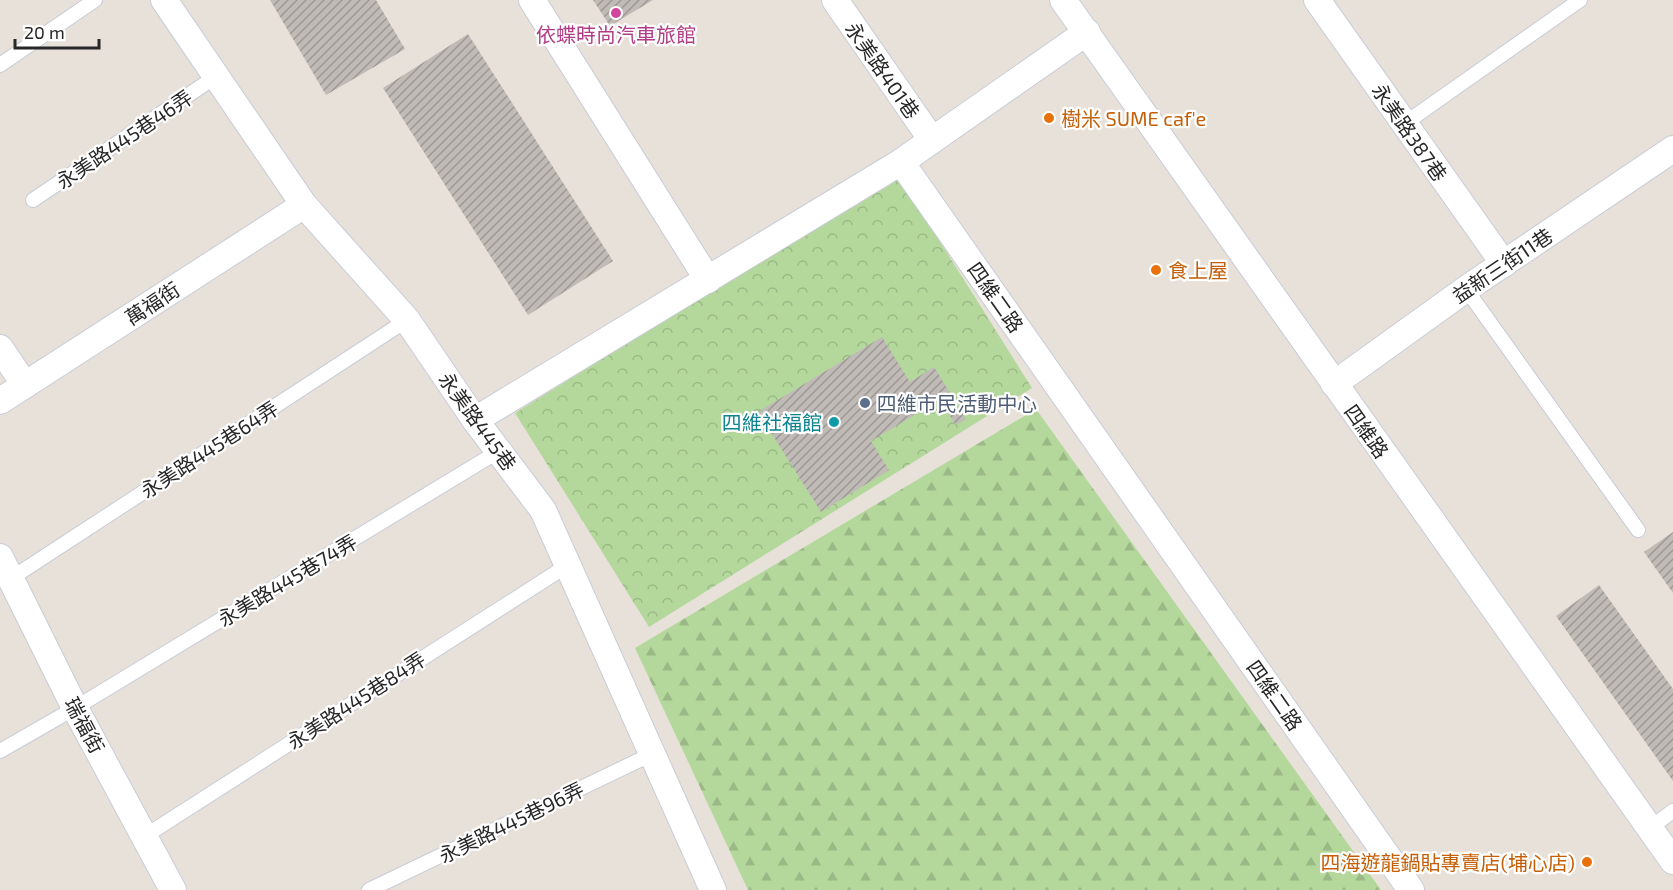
<svg xmlns="http://www.w3.org/2000/svg" width="1673" height="890" font-family="'Exo 2','Noto Sans TC',sans-serif">
  <style>
    .forest { fill: url(#forest-firs) }
    .park { fill: url(#park-crowns) }
    .building { fill: url(#building-hatch) }
    .lines { fill: none; stroke-linecap: round; stroke-linejoin: round }
    .service-casing { stroke: #c8ccd7; stroke-width: 16 }
    .minor-casing { stroke: #c8ccd7; stroke-width: 28 }
    .service { stroke: #fff; stroke-width: 14 }
    .minor { stroke: #fff; stroke-width: 26 }
    .hotel-dot { fill: #d1479c; stroke: #fff; stroke-width: 2 }
    .food-dot { fill: #e8710a; stroke: #fff; stroke-width: 2 }
    .service-dot { fill: #5c6f8a; stroke: #fff; stroke-width: 2 }
    .culture-dot { fill: #0f9aa8; stroke: #fff; stroke-width: 2 }
    .labels { text-anchor: middle; dominant-baseline: central; stroke-width: 4.5; stroke-linejoin: round; paint-order: stroke }
    .hotel-label { font-size: 20px; fill: #b23c85; stroke: #fff }
    .street-label { font-size: 20px; fill: #272727; stroke: #fff }
    .food-label { font-size: 20px; fill: #c56008; stroke: #fff; text-anchor: start }
    .service-label { font-size: 20px; fill: #4e5e75; stroke: #fff; text-anchor: start }
    .culture-label { font-size: 20px; fill: #0d838f; stroke: #fff; text-anchor: end }
  </style>
  <defs>
    <pattern id="forest-firs" width="22" height="20" patternUnits="userSpaceOnUse" patternTransform="scale(1.5)"><rect width="22" height="20" fill="#b4d89c"/><path d="M5 1l3.5 6h-7zM16 11l3.5 6h-7z" fill="#9bb986"/></pattern>
    <pattern id="park-crowns" width="20" height="18" patternUnits="userSpaceOnUse" patternTransform="scale(1.5)"><rect width="20" height="18" fill="#b4d89c"/><path d="M2 6a3 3 0 1 1 6 0M12 15a3 3 0 1 1 6 0" fill="none" stroke="#9bb986"/></pattern>
    <pattern id="building-hatch" width="6" height="6" patternUnits="userSpaceOnUse" patternTransform="scale(1.5)"><rect width="6" height="6" fill="#c0bbb7"/><path d="M-1 1l2-2M0 6l6-6M5 7l2-2" fill="none" stroke="#9c9895"/></pattern>
  </defs>
  <rect width="100%" height="100%" fill="#e8e1da"/>
  <path class="forest" d="M 1036,409 L 1381,890 L 748,890 L 635,648 Z"/>
  <path class="park" d="M 898,175 L 1032,388 L 649,627 L 515,413 Z"/>
  <g class="building">
    <path d="M 270,0 L 376,0 L 405,49 L 326,95 Z"/>
    <path d="M 593,0 L 653,0 L 610,26 Z"/>
    <path d="M 468,34 L 613,261 L 528,315 L 383,88 Z"/>
    <path d="M 882,337 L 910,382 L 934,367 L 966,419 L 956,425 L 940,400 L 871,441 L 889,470 L 821,512 L 758,412 Z"/>
    <path d="M 1673,532 L 1673,593 L 1644,552 Z"/>
    <path d="M 1599,585 L 1673,689 L 1673,781 L 1556,616 Z"/>
  </g>
  <g class="lines">
    <defs>
      <g id="service">
        <path d="M 0,65 L 95,0"/>
        <path d="M 1404,124 L 1580,0"/>
        <path d="M 33,200 L 215,77"/>
        <path d="M 1466,289 L 1638,530"/>
        <path d="M 7,581 L 407,320"/>
        <path d="M 0,751 L 75,708 L 499,451"/>
        <path d="M 1650,828 L 1673,811"/>
        <path d="M 145,836 L 568,565"/>
        <path d="M 369,890 L 652,754"/>
      </g>
      <g id="minor">
        <path d="M 164,0 L 304,205 L 407,320 L 475,420 L 543,510 L 713,890"/>
        <path d="M 532,0 L 708,280"/>
        <path d="M 835,0 L 932,140"/>
        <path d="M 1063,0 L 1673,861"/>
        <path d="M 1317,0 L 1504,264"/>
        <path d="M 901,162 L 1087,32"/>
        <path d="M 0,348 L 25,385"/>
        <path d="M 1334,384 L 1466,289 L 1673,149"/>
        <path d="M 0,401 L 304,205"/>
        <path d="M 475,420 L 901,162 L 1411,890"/>
        <path d="M 0,557 L 75,708 L 173,890"/>
      </g>
    </defs>
    <use href="#service" class="service-casing"/>
    <use href="#minor" class="minor-casing"/>
    <use href="#service" class="service"/>
    <use href="#minor" class="minor"/>
  </g>
  <circle class="hotel-dot" cx="616" cy="13" r="6"/>
  <g class="food-dot">
    <circle cx="1049" cy="118" r="6"/>
    <circle cx="1156" cy="270" r="6"/>
    <circle cx="1587" cy="862" r="6"/>
  </g>
  <circle class="service-dot" cx="865" cy="403" r="6"/>
  <circle class="culture-dot" cx="834" cy="422" r="6"/>
  <g class="labels">
    <g class="hotel-label">
      <text x="616" y="34">依蝶時尚汽車旅館</text>
    </g>
    <g class="street-label">
      <text transform="translate(883 70) rotate(55)">永美路401巷</text>
      <text transform="translate(1410 132) rotate(55)">永美路387巷</text>
      <text transform="translate(124 139) rotate(-34)">永美路445巷46弄</text>
      <text transform="translate(1502 265) rotate(-34)">益新三街11巷</text>
      <text transform="translate(996 297) rotate(55)">四維二路</text>
      <text transform="translate(152 303) rotate(-33)">萬福街</text>
      <text transform="translate(478 421) rotate(54)">永美路445巷</text>
      <text transform="translate(1367 431) rotate(55)">四維路</text>
      <text transform="translate(209 449) rotate(-33)">永美路445巷64弄</text>
      <text transform="translate(287 580) rotate(-31)">永美路445巷74弄</text>
      <text transform="translate(1275 695) rotate(55)">四維二路</text>
      <text transform="translate(356 700) rotate(-33)">永美路445巷84弄</text>
      <text transform="translate(85 725) rotate(62)">瑞福街</text>
      <text transform="translate(511 822) rotate(-26)">永美路445巷96弄</text>
    </g>
    <g class="food-label">
      <text x="1061" y="118">樹米 SUME caf'e</text>
      <text x="1168" y="270">食上屋</text>
      <text x="1575" y="862" text-anchor="end">四海遊龍鍋貼專賣店(埔心店)</text>
    </g>
    <g class="service-label">
      <text x="877" y="403">四維市民活動中心</text>
    </g>
    <g class="culture-label">
      <text x="822" y="422">四維社福館</text>
    </g>
  </g>
  <path d="M15 39v9h84v-9" fill="none" stroke="#272727" stroke-width="3"/>
  <text x="24" y="39" font-size="18" fill="#272727" stroke="#ffffff" stroke-width="4.5" paint-order="stroke">20 m</text>
</svg>
